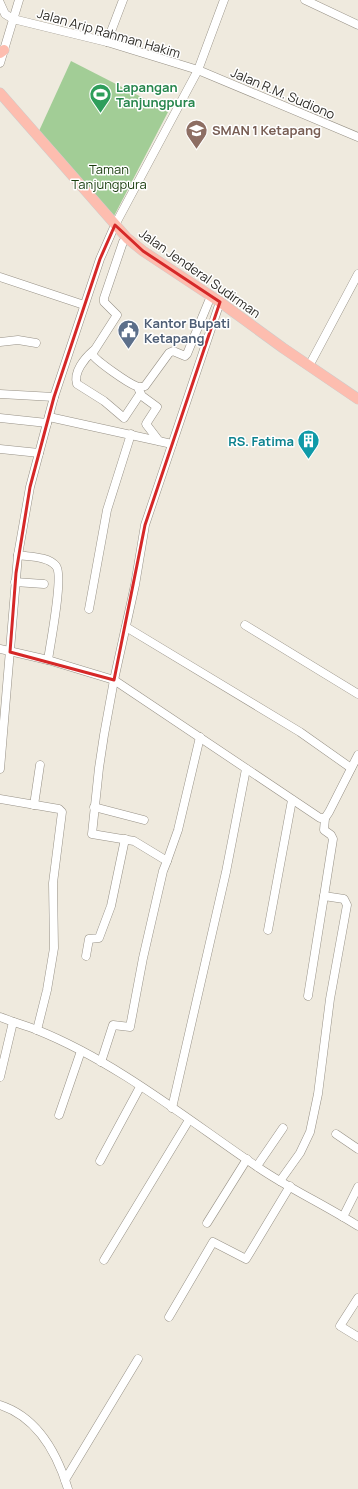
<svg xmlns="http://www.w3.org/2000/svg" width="358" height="1489" font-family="Manrope,sans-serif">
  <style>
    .green { fill: #a2cd96 }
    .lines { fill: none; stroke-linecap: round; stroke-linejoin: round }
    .minor-casing { stroke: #979186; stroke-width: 9 }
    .major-casing { stroke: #cdcccb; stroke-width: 11 }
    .minor { stroke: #fff; stroke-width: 8 }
    .major { stroke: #fdbdaf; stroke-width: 10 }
    .marked { fill: none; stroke: #d62828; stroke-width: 3; stroke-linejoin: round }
    .labels { text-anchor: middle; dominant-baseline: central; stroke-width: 3; stroke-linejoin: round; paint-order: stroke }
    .street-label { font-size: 13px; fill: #2d2b26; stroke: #fff }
    .leisure-label { font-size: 13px; font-weight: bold; fill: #27864d; stroke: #fff; text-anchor: start }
    .education-label { font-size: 13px; font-weight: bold; fill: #785e54; stroke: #fff; text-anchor: start }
    .park-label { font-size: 13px; fill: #193d0d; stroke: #fff }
    .service-label { font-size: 13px; font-weight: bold; fill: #4e5e75; stroke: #fff; text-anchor: start }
    .culture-label { font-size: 13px; font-weight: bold; fill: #0d838f; stroke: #fff; text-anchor: end }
  </style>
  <rect width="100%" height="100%" fill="#efeade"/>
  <path class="green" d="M 71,61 L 157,105 L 168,112 L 114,216 L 39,131 Z"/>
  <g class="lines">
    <defs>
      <g id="minor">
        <path d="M 305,0 L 358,25"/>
        <path d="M 0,3 L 5,14 L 13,19 L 107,42 L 198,70 L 358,137"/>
        <path d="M 107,42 L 123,0"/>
        <path d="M 0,63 L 19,0"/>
        <path d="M 127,238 L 123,242 L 104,298 L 104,302 L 117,315 L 92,354 C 96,361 128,383 136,386 C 140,388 142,387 145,386 L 169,353 L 173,351 L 185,356 L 187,354 L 211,296"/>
        <path d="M 0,277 L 84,305"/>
        <path d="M 0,342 L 18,340 L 36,343"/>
        <path d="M 93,351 C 85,358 73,372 77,384 L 104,401 L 124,418 L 140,394"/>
        <path d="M 309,366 L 358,274"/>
        <path d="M 139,390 L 142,396 L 157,407 L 146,424 L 159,441"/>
        <path d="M 0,394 L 54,397"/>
        <path d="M 49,417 L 172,444"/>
        <path d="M 0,418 L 47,423"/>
        <path d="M 0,449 L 39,453"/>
        <path d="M 18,555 C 29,557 48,556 56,566 C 64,575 50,645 48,660"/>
        <path d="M 15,582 L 44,584"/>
        <path d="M 89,609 L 107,510 L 131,434"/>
        <path d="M 245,625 L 358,694"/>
        <path d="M 126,627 L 300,732 L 351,768"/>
        <path d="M 0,649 L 48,660 L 114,680 L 320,818 L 325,818 L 329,812 L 358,755"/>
        <path d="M 200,737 L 178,830 L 167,861 L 134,841 L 92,834 L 99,768 L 104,735 L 114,680 L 135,585 L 145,525 L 220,302"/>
        <path d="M 0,769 L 18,555 L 30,487 L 54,397 L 100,259 L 115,225 L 198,70 L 224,0"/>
        <path d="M 0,799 L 59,809 L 62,812 L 53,883 L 54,948 L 47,990 L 37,1030"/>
        <path d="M 34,805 L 40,765"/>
        <path d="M 94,807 L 144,820"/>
        <path d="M 268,930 L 292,800"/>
        <path d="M 86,956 L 89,939 L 99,938 L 111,906 L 125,839"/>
        <path d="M 308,996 L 324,896"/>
        <path d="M 0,1017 C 12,1022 25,1025 37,1030 C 117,1062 188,1120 259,1168 C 290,1189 325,1205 358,1226"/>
        <path d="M 101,1062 L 113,1025 L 130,1027 L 143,958 L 163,871 L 167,861"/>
        <path d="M 0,1077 L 13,1022"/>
        <path d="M 172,1108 L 226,872 L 246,769"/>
        <path d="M 59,1115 L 81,1051"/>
        <path d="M 336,1134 L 358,1149"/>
        <path d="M 100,1161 L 140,1087"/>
        <path d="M 257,1166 L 283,1128"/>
        <path d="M 280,1181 L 300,1153 L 310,1132 L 318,1094 L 330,999 L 347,905 L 344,899 L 324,896 L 333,839 L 331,835 L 324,830 L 325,818"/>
        <path d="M 343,1217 L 358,1187"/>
        <path d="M 207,1223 L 247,1159"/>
        <path d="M 104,1260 L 189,1120"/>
        <path d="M 358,1298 L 340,1326 L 358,1337"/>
        <path d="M 169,1317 L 213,1242 L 246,1259 L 290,1186"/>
        <path d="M 0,1405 C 37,1417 57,1453 68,1489"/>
        <path d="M 65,1480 L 138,1359"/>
      </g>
      <g id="major">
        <path d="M 0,53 L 4,50"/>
        <path d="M 0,93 L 127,238 L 143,251 L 220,302 L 283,348 L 358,399"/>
      </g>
    </defs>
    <use href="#minor" class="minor-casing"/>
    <use href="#major" class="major-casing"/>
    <use href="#minor" class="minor"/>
    <use href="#major" class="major"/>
  </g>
  <path class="marked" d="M 115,225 L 143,251 L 220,302 L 145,525 L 114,680 L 10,652 L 16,573 L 30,487 L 54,397 L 100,259 Z"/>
  <defs>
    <symbol id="stadium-pin" viewBox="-11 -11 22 30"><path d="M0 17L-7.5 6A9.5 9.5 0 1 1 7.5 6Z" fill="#2e9e5b" stroke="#fff"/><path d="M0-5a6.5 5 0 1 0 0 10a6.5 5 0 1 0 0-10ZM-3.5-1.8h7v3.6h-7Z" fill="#fff"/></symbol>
    <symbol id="school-pin" viewBox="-11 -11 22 30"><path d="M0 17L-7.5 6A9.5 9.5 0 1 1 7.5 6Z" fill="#8d6e63" stroke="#fff"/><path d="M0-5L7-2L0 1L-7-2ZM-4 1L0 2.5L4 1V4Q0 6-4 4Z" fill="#fff"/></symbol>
    <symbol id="civic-pin" viewBox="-11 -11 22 30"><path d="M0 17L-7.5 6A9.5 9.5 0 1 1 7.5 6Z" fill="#5c6f8a" stroke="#fff"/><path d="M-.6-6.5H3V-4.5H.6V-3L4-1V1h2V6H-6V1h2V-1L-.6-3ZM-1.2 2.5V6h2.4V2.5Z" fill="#fff"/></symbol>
    <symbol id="building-pin" viewBox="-11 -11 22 30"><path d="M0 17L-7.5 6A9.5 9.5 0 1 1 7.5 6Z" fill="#0f9aa8" stroke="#fff"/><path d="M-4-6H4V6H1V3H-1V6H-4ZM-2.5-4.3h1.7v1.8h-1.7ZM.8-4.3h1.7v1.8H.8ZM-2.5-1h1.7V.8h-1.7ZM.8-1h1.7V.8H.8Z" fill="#fff"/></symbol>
  </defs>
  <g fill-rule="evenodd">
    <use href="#stadium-pin" x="88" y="82" width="25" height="34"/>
    <use href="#school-pin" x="184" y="118" width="25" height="34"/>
    <use href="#civic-pin" x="116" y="318" width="25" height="34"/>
    <use href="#building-pin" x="296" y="428" width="25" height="34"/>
  </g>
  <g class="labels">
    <g class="street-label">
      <text transform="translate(109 33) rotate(16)">Jalan Arip Rahman Hakim</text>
      <text transform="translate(283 93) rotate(23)">Jalan R.M. Sudiono</text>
      <text transform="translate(200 273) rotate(35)">Jalan Jenderal Sudirman</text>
    </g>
    <g class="leisure-label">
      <text x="116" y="87">Lapangan<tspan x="116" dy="15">Tanjungpura</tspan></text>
    </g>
    <g class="education-label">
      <text x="212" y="130">SMAN 1 Ketapang</text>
    </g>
    <g class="park-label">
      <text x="109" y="169">Taman<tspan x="109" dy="15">Tanjungpura</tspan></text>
    </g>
    <g class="service-label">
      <text x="144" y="323">Kantor Bupati<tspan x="144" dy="15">Ketapang</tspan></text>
    </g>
    <g class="culture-label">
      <text x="294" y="441">RS. Fatima</text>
    </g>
  </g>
</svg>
